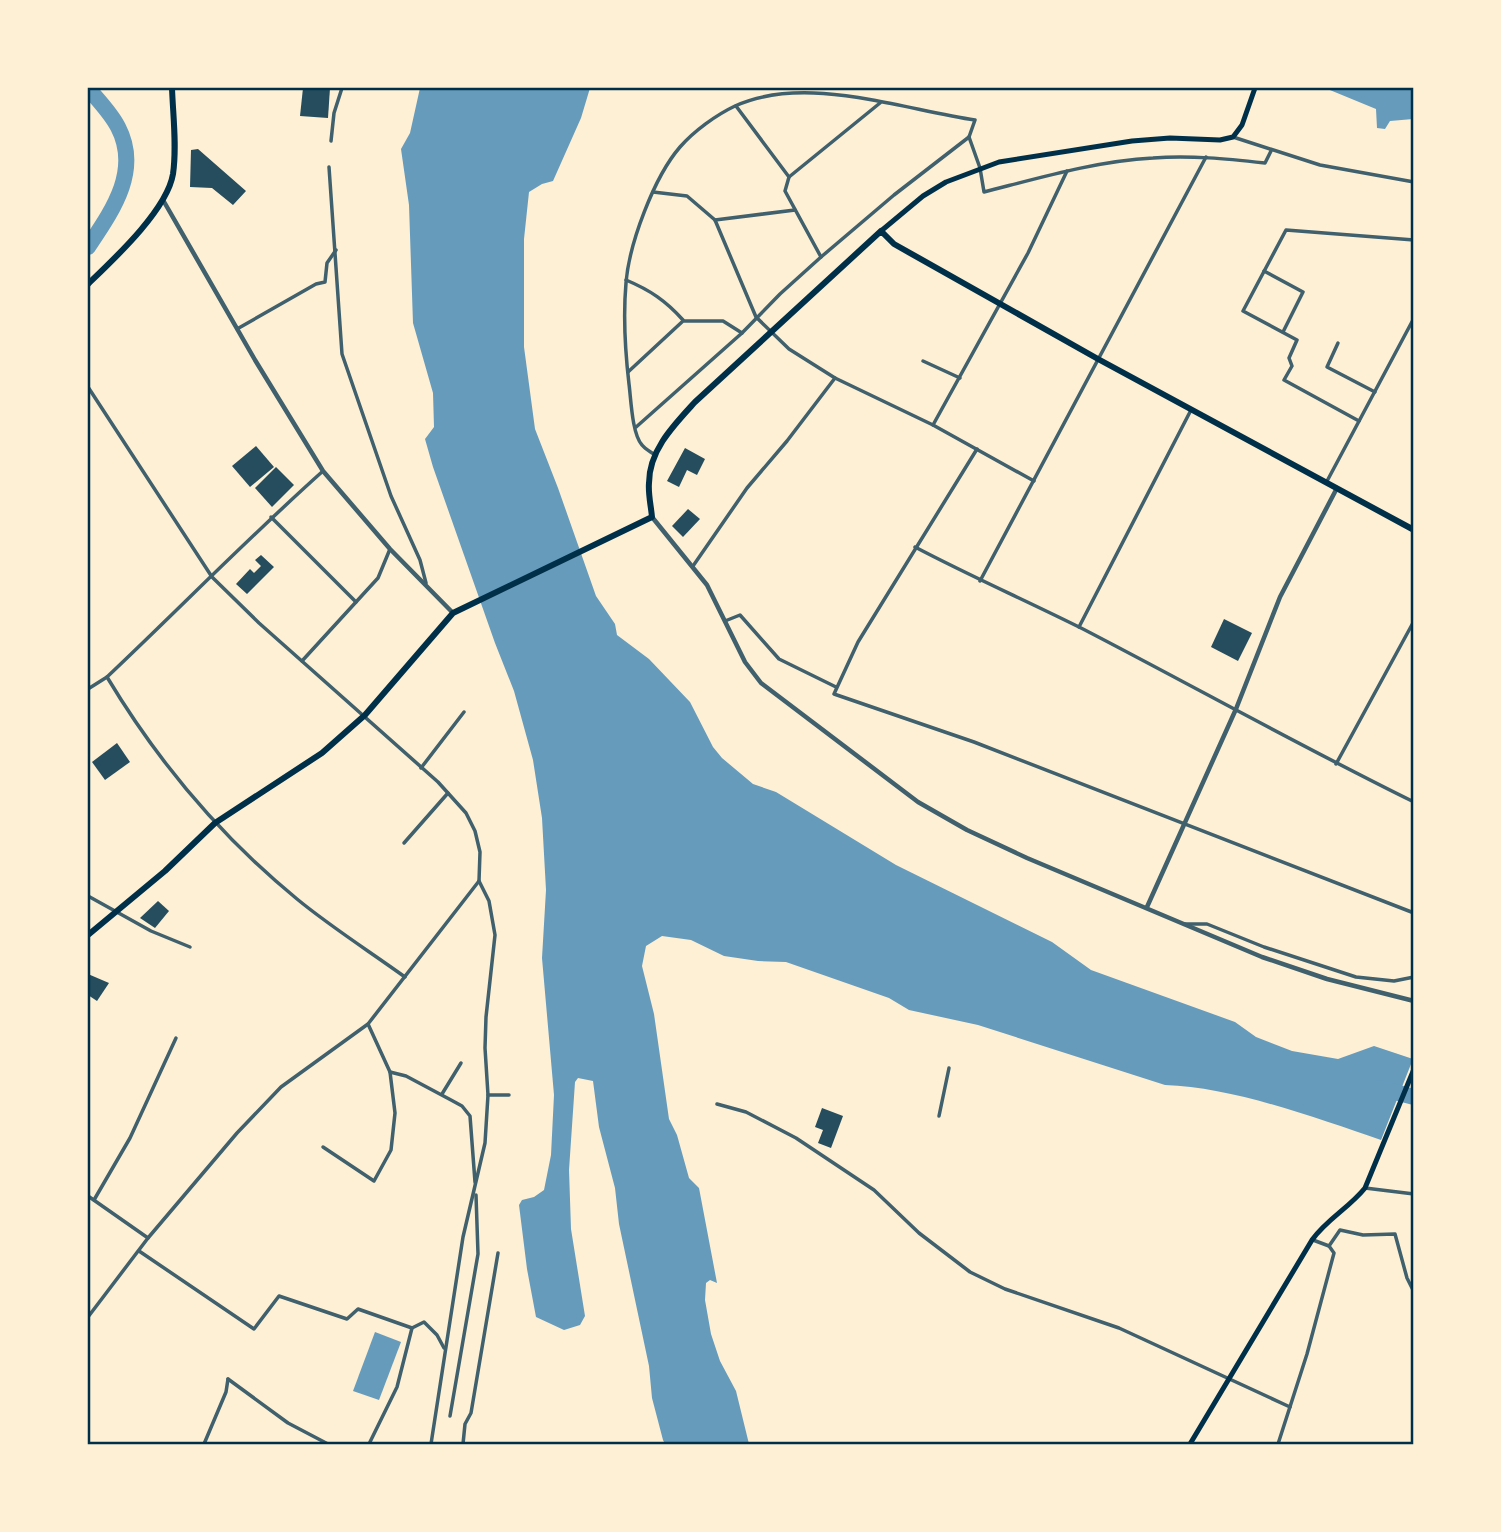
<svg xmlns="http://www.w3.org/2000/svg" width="1501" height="1532" font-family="Commissioner,sans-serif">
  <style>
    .water { fill: #669bbc }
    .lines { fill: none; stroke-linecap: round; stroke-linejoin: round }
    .river { stroke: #669bbc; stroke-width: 16 }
    .building { fill: #264d5e }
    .minor { stroke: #3f606c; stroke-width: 3.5 }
    .tertiary { stroke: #3f606c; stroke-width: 4.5 }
    .secondary { stroke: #003049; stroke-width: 5 }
    .trunk { stroke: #003049; stroke-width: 6 }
    .neatline { fill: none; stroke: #003049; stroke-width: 2.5 }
  </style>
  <rect width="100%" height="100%" fill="#fdf0d5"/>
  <g class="water">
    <path d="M 420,88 L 590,88 L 581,118 L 553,181 L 542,184 L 529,192 L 524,239 L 524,347 L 535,429 L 558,488 L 596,596 L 615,624 L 617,635 L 649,659 L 690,702 L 713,747 L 722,758 L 753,784 L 776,792 L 896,865 L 1052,942 L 1091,970 L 1235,1022 L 1256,1037 L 1292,1051 L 1338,1059 L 1374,1046 L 1413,1059 L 1381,1140 C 1316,1118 1233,1087 1165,1085 L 978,1025 L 909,1010 L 889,998 L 786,962 L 758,961 L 724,956 L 691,940 L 662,936 L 646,946 L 642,966 L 654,1014 L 669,1119 L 677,1135 L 689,1178 L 699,1188 L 717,1283 L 710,1280 L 706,1283 L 705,1300 L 711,1334 L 720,1361 L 736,1391 L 749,1444 L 665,1444 L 663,1440 L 652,1398 L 649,1366 L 619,1224 L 615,1188 L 599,1127 L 593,1081 L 578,1078 L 575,1082 L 569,1170 L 571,1229 L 585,1316 L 580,1325 L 564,1330 L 536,1317 L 527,1269 L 519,1205 L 522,1200 L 534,1197 L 544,1190 L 551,1155 L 554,1095 L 542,958 L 546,890 L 542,818 L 533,760 L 514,691 L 495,643 L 433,467 L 425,439 L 434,427 L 433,393 L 413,323 L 409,205 L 401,149 L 410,133 Z"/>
    <path d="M 1325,88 L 1413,88 L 1413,119 L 1390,121 L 1385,129 L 1377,128 L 1376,109 Z"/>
    <path d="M 375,1332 L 401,1342 L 379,1400 L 353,1391 Z"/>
  </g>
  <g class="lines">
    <g class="river">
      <path d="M 88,88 C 98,100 111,113 118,127 C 141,171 112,211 88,247"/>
      <path d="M 1379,1088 L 1414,1097"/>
    </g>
  </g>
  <g class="building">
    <path d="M 303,88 L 330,88 L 328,118 L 300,116 Z"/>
    <path d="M 198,149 L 246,191 L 233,205 L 212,188 L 190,187 L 191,150 Z"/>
    <path d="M 256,446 L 274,467 L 250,487 L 232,466 Z"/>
    <path d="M 685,448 L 705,459 L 697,475 L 687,470 L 679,487 L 667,481 Z"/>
    <path d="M 276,467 L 294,485 L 272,507 L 255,488 Z"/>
    <path d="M 688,509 L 700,519 L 683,537 L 672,526 Z"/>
    <path d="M 261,555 L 274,567 L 247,594 L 236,584 L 250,569 L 254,573 L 261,566 L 255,560 Z"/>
    <path d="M 1224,619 L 1252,633 L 1238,661 L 1211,647 Z"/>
    <path d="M 117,743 L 130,762 L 105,780 L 92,762 Z"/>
    <path d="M 158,901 L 169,911 L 155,928 L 140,918 Z"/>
    <path d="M 88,974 L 109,983 L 97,1001 L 88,995 Z"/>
    <path d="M 822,1108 L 843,1116 L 831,1148 L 818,1143 L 823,1130 L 815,1127 Z"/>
  </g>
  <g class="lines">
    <g class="minor">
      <path d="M 736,106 L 789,177"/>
      <path d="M 969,137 L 980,168 L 984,192 C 1039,178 1096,161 1153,158 C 1190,155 1228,159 1265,163 L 1271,151"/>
      <path d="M 1233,137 L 1320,165 L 1414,182"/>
      <path d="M 331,141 L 334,113 L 342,88"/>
      <path d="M 329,167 L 342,354 L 391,496 L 420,560 L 426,583"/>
      <path d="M 653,192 L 687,196 L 715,220 L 756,317 L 789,349 L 835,378 L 933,425 L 1034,481"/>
      <path d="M 715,220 L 795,210"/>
      <path d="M 821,257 L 785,191 L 789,177 L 880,103"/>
      <path d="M 1264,271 L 1303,292 L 1283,332"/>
      <path d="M 626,280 C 650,290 666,301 683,320"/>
      <path d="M 237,329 L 316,284 L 325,282 L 327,263 L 336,250"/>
      <path d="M 1338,343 L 1327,367 L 1375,392"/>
      <path d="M 923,361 L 960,378"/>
      <path d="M 628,372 L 683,321 L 723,321 L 742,333"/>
      <path d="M 88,387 L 212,577 L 259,623 L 438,782 L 466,813 L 475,831 L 480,852 L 479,881 L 368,1024 L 281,1087 L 237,1133 L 148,1238 L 88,1317"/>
      <path d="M 1359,421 L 1284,380 L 1292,366 L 1289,358 L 1297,340 L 1243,311 L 1286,230 L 1414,240"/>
      <path d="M 933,425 L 1028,253 L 1067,171"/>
      <path d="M 635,428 L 742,333 L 780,294 L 821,257 L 894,195 L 969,137 L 975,120 C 901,109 805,74 735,106 C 716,115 694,131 680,147 C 654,177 629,244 626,283 C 623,317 625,350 629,384 C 631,399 632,434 642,445 C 645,449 651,452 655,455"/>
      <path d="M 977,449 L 858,642 L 834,694 L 974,742 L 1414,913"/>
      <path d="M 1326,483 L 1414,318"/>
      <path d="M 271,517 L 356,602"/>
      <path d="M 915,547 C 970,576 1027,601 1083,629 C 1193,686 1302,747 1414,802"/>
      <path d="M 693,566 L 747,488 L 787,441 L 835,378"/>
      <path d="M 980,581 L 1206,157"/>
      <path d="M 725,621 L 740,615 L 779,659 L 836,687"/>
      <path d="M 1079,627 L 1191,410"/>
      <path d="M 302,661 L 378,578 L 390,549"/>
      <path d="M 107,677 C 158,762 220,836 297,899 C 331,927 369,951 405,977"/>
      <path d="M 88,689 L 107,677 C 179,609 249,537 323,471"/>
      <path d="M 1336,764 L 1414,621"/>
      <path d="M 421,768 L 464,712"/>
      <path d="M 404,843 L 448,793"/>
      <path d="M 88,896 L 151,931 L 190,947"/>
      <path d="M 1185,924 L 1207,924 L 1264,947 L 1356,977 L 1394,981 L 1414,977"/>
      <path d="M 390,1072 L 406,1076 L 451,1100 L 462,1106 L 470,1116 L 475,1182"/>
      <path d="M 442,1094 L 461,1063"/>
      <path d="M 488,1095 L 509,1095"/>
      <path d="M 717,1104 L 746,1112 L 796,1138 L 874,1190 L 919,1233 L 970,1272 L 1005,1289 L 1119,1328 L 1290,1407"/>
      <path d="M 939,1116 L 949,1068"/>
      <path d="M 323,1147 L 374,1181 L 391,1150 L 395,1113 L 390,1072 L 368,1024"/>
      <path d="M 1365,1188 L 1414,1194"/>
      <path d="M 88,1196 L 148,1238"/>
      <path d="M 94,1200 L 130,1138 L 176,1038"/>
      <path d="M 1329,1246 L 1340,1230 L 1363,1235 L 1395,1234 L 1407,1278 L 1414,1292"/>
      <path d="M 139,1251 L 254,1329 L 279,1296 L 347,1319 L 358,1309 L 412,1328 L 424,1322 L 437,1335 L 444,1348"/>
      <path d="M 228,1379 L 288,1423 L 328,1444"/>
      <path d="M 450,1416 L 478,1254 L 476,1195"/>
      <path d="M 204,1444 L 226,1392 L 228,1379"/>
      <path d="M 369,1444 L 397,1387 L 412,1328"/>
      <path d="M 431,1444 L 463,1237 L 485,1143 L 488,1095 L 485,1048 L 486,1017 L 495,935 L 489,901 L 479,881"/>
      <path d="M 463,1444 L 465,1424 L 471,1413 L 498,1253"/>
      <path d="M 1278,1444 L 1307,1354 L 1334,1253 L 1329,1246 L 1313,1240"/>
    </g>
    <g class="tertiary">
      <path d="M 163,200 L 255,360 L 323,471 L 390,549 L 453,613"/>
      <path d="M 652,517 L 707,585 L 745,662 L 761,683 L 918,802 L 967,830 L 1027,858 L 1262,957 L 1327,979 L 1414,1001"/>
      <path d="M 1147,907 L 1236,709 L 1280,597 L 1337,488"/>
    </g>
    <g class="secondary">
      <path d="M 881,231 L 923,196 L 946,182 L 999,162 L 1132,141 L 1170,138 L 1220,140 L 1233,137 L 1242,125 L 1255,88"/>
      <path d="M 1190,1444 L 1312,1240 C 1327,1219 1349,1208 1365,1188 L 1414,1069"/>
    </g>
    <g class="trunk">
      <path d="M 88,284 C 114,259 167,210 173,174 C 177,146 173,116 172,88"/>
      <path d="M 88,935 L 165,871 L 215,823 L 322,753 L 365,715 L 453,613 L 652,517 C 651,506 648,494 649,483 C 649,450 674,425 695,402 L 881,231 L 894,244 L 1098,359 L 1414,530"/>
    </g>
  </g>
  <rect width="1501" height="1532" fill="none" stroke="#fdf0d5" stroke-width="178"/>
  <rect x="89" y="89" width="1323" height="1354" class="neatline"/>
</svg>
